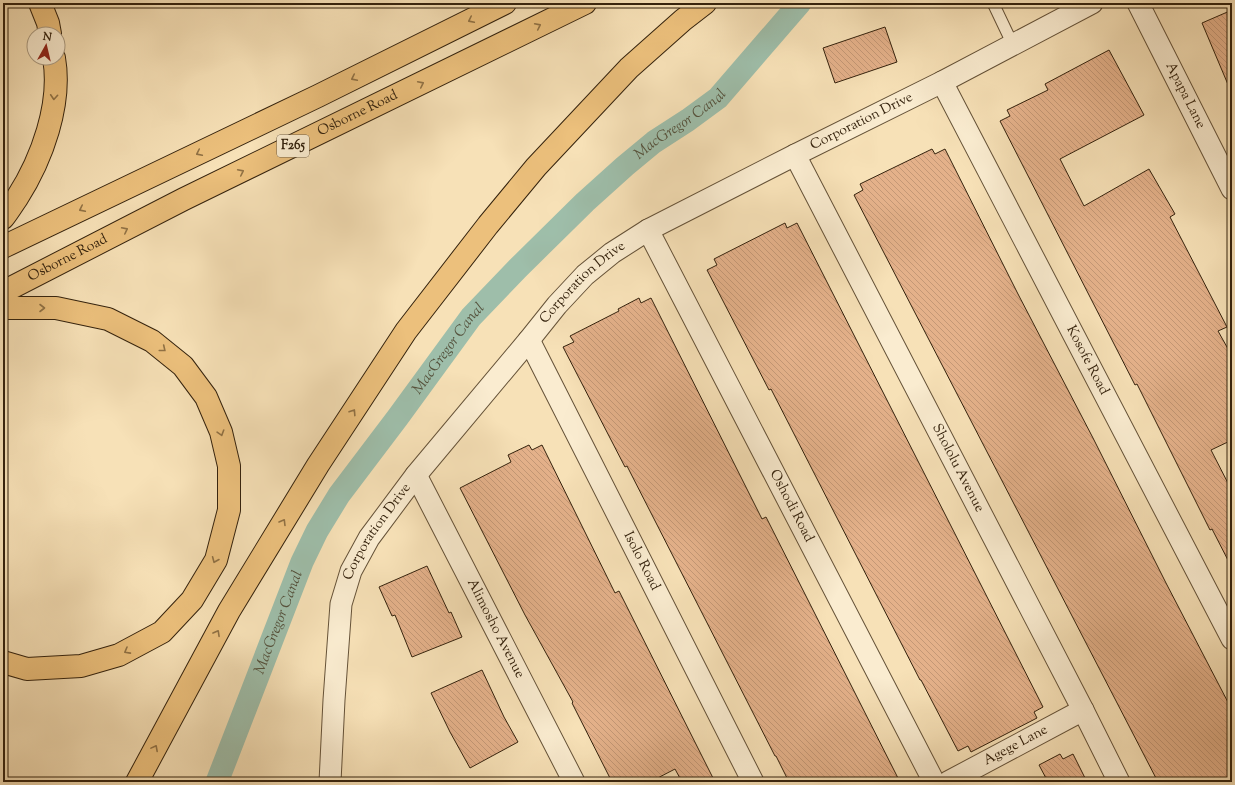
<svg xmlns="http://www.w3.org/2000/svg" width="1235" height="785" font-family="'Sorts Mill Goudy',serif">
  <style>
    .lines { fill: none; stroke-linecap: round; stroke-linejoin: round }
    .canal { stroke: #9ebeaa; stroke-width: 23 }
    .building { fill: url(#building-back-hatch); stroke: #34220d }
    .service-casing { stroke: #655238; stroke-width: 13 }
    .minor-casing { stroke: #655238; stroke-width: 23 }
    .primary-casing { stroke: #34220d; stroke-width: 24 }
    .motorway-casing { stroke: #34220d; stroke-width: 24 }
    .service { stroke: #faecd0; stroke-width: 11 }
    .minor { stroke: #faecd0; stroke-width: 21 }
    .primary { stroke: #ecc07c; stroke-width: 22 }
    .motorway { stroke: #ecc07c; stroke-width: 22 }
    .oneway { stroke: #907144 }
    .labels { text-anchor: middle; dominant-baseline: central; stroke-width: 4; stroke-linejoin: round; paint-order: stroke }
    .shield { fill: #faecd0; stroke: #6f5f48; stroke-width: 1 }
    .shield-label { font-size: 13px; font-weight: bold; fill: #34220d }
    .street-label { font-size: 14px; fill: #34220d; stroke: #faecd0 }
    .water-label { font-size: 15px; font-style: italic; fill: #54513c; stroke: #faecd0 }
  </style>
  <defs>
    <pattern id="building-back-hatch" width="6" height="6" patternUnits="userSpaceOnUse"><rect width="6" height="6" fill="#e4b18a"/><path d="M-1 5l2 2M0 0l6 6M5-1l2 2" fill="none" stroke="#c49876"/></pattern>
  </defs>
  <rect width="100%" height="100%" fill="#f7e1b7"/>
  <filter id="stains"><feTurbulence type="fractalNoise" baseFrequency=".005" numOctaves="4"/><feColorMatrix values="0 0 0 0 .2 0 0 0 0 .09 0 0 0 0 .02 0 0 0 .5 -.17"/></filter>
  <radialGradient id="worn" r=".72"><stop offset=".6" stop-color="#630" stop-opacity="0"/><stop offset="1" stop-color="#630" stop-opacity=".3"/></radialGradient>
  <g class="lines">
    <path class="canal" id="s1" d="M 217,782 L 302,562 L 317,531 L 339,495 L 398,417 L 471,317 L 518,268 L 585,202 L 625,166 L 654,142 L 688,120 L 718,98 L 800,3"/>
  </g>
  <g class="building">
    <path d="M 1232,10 L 1232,94 L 1202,23 Z"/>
    <path d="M 885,27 L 897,62 L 835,83 L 823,48 Z"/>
    <path d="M 1109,50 L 1144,115 L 1060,159 L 1084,206 L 1149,169 L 1175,214 L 1170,217 L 1227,327 L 1218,331 L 1232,356 L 1232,440 L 1211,450 L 1232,491 L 1232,568 L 1212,529 L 1210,530 L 1137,384 L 1135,385 L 1000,121 L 1010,116 L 1007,110 L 1048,90 L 1045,84 Z"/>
    <path d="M 932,149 L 935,154 L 945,149 L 1018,294 L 1093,438 L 1166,583 L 1232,710 L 1232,782 L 1158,782 L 854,195 L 863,190 L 860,184 Z"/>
    <path d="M 785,223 L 787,228 L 797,223 L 1043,707 L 1034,712 L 1037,718 L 971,752 L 968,746 L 958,751 L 921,680 L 920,680 L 771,389 L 769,390 L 707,270 L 717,265 L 714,259 Z"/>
    <path d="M 639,298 L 641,303 L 651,298 L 762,519 L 766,517 L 900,782 L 789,782 L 776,756 L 775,756 L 627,466 L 625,467 L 563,347 L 574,342 L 570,336 L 619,311 L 618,309 Z"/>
    <path d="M 529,445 L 532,450 L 542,445 L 615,593 L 619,591 L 715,782 L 682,782 L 675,769 L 650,782 L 612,782 L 572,703 L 573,702 L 525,615 L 460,488 L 511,462 L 508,455 Z"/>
    <path d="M 427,566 L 449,613 L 451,612 L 462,637 L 412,657 L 395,615 L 392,616 L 379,587 Z"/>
    <path d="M 482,670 L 504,717 L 518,742 L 470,768 L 450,732 L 431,693 Z"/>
    <path d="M 1060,754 L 1063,759 L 1073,754 L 1087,782 L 1048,782 L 1039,765 Z"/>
  </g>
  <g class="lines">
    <defs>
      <path id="service" d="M 993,3 L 1013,45"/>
      <g id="minor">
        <path id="s2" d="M 1138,3 L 1232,189"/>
        <path id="s3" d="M 942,82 L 1232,639"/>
        <path id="s4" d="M 795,155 L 1083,710 L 1119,782"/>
        <path id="s5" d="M 648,230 L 934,782"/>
        <path id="s6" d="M 529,340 L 753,782"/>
        <path id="s7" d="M 416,475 L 574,782"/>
        <path id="s8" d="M 330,782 L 334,700 L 341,604 L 351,571 L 369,538 L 416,475 L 529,340 L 557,305 L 585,275 L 612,253 L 648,230 L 795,155 L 942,82 L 1092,3"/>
        <path id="s9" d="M 948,782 L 1083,710"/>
      </g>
      <g id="primary">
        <path d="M 3,247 L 318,96 L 505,3"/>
        <path id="s10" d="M 3,292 L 184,199 L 585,3"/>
      </g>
      <g id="motorway">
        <path d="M 40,3 L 48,23 L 50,34"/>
        <path d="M 3,218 C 8,212 12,205 17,198 C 42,159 62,104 54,58"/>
        <path d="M 3,308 L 56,308 L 108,319 L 152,341 L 183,366 L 206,397 L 221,432 L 229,466 L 229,510 L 216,560 L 192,600 L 162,632 L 119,655 L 81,666 L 27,669 L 3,662"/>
        <path d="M 137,782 L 229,611 L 318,465 L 406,331 L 488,225 L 536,167 L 629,68 L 683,20 L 705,3"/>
      </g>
    </defs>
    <use href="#service" class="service-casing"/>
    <use href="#minor" class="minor-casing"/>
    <use href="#primary" class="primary-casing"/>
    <use href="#motorway" class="motorway-casing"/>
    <use href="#service" class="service"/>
    <use href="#minor" class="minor"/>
    <use href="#primary" class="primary"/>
    <use href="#motorway" class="motorway"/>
  </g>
  <defs><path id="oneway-chevron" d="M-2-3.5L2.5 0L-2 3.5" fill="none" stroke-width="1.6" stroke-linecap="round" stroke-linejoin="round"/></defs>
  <g class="oneway">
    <use href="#oneway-chevron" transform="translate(471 20) rotate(154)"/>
    <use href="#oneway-chevron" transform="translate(538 26) rotate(-26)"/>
    <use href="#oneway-chevron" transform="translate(354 78) rotate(154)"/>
    <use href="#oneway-chevron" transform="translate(421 84) rotate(-26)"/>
    <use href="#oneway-chevron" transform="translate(54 97) rotate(94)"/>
    <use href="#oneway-chevron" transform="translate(199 153) rotate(154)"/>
    <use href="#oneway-chevron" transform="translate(241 172) rotate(-26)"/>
    <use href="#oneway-chevron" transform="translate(82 209) rotate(154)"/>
    <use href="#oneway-chevron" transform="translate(125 230) rotate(-27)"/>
    <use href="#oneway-chevron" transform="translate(42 308)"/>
    <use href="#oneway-chevron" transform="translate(163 349) rotate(39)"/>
    <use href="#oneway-chevron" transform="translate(353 412) rotate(-57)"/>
    <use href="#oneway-chevron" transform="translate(221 433) rotate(73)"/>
    <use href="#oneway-chevron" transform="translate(283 522) rotate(-59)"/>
    <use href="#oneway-chevron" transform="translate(215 560) rotate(113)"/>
    <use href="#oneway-chevron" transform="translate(217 633) rotate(-61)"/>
    <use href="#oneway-chevron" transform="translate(127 651) rotate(151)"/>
    <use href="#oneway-chevron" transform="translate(155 748) rotate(-62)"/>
  </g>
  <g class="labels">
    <rect class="shield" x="277" y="135" width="32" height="22" rx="3"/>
    <g class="shield-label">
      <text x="293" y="146">F265</text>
    </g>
    <g class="street-label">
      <text stroke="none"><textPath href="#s2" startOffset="104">Apapa Lane</textPath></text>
      <text stroke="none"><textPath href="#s10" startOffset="397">Osborne Road</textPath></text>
      <text stroke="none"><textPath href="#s8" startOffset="908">Corporation Drive</textPath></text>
      <text stroke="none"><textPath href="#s10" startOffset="73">Osborne Road</textPath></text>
      <text stroke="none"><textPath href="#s8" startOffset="584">Corporation Drive</textPath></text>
      <text stroke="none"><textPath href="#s3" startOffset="314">Kosofe Road</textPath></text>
      <text stroke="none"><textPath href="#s4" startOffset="353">Shololu Avenue</textPath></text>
      <text stroke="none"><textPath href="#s5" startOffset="311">Oshodi Road</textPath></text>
      <text stroke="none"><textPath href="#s8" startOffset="260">Corporation Drive</textPath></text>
      <text stroke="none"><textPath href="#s6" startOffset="248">Isolo Road</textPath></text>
      <text stroke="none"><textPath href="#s7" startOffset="173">Alimosho Avenue</textPath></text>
      <text stroke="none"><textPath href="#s9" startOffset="77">Agege Lane</textPath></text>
    </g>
    <g class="water-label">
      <text stroke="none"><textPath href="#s1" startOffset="819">MacGregor Canal</textPath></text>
      <text stroke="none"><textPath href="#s1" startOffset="495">MacGregor Canal</textPath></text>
      <text stroke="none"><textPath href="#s1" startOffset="171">MacGregor Canal</textPath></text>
    </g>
  </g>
  <rect width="1235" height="785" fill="none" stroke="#f7e1b7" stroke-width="16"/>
  <rect x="4" y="4" width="1227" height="777" fill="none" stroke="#34220d" stroke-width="2"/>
  <rect x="8" y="8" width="1219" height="769" fill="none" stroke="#34220d"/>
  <g transform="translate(46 46) rotate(8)"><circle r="19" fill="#faecd0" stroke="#ab9b82"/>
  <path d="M0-3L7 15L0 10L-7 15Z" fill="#8f2418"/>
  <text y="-6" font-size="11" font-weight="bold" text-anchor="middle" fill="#34220d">N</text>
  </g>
  <rect width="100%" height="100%" filter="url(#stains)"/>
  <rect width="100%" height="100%" fill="url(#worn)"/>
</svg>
